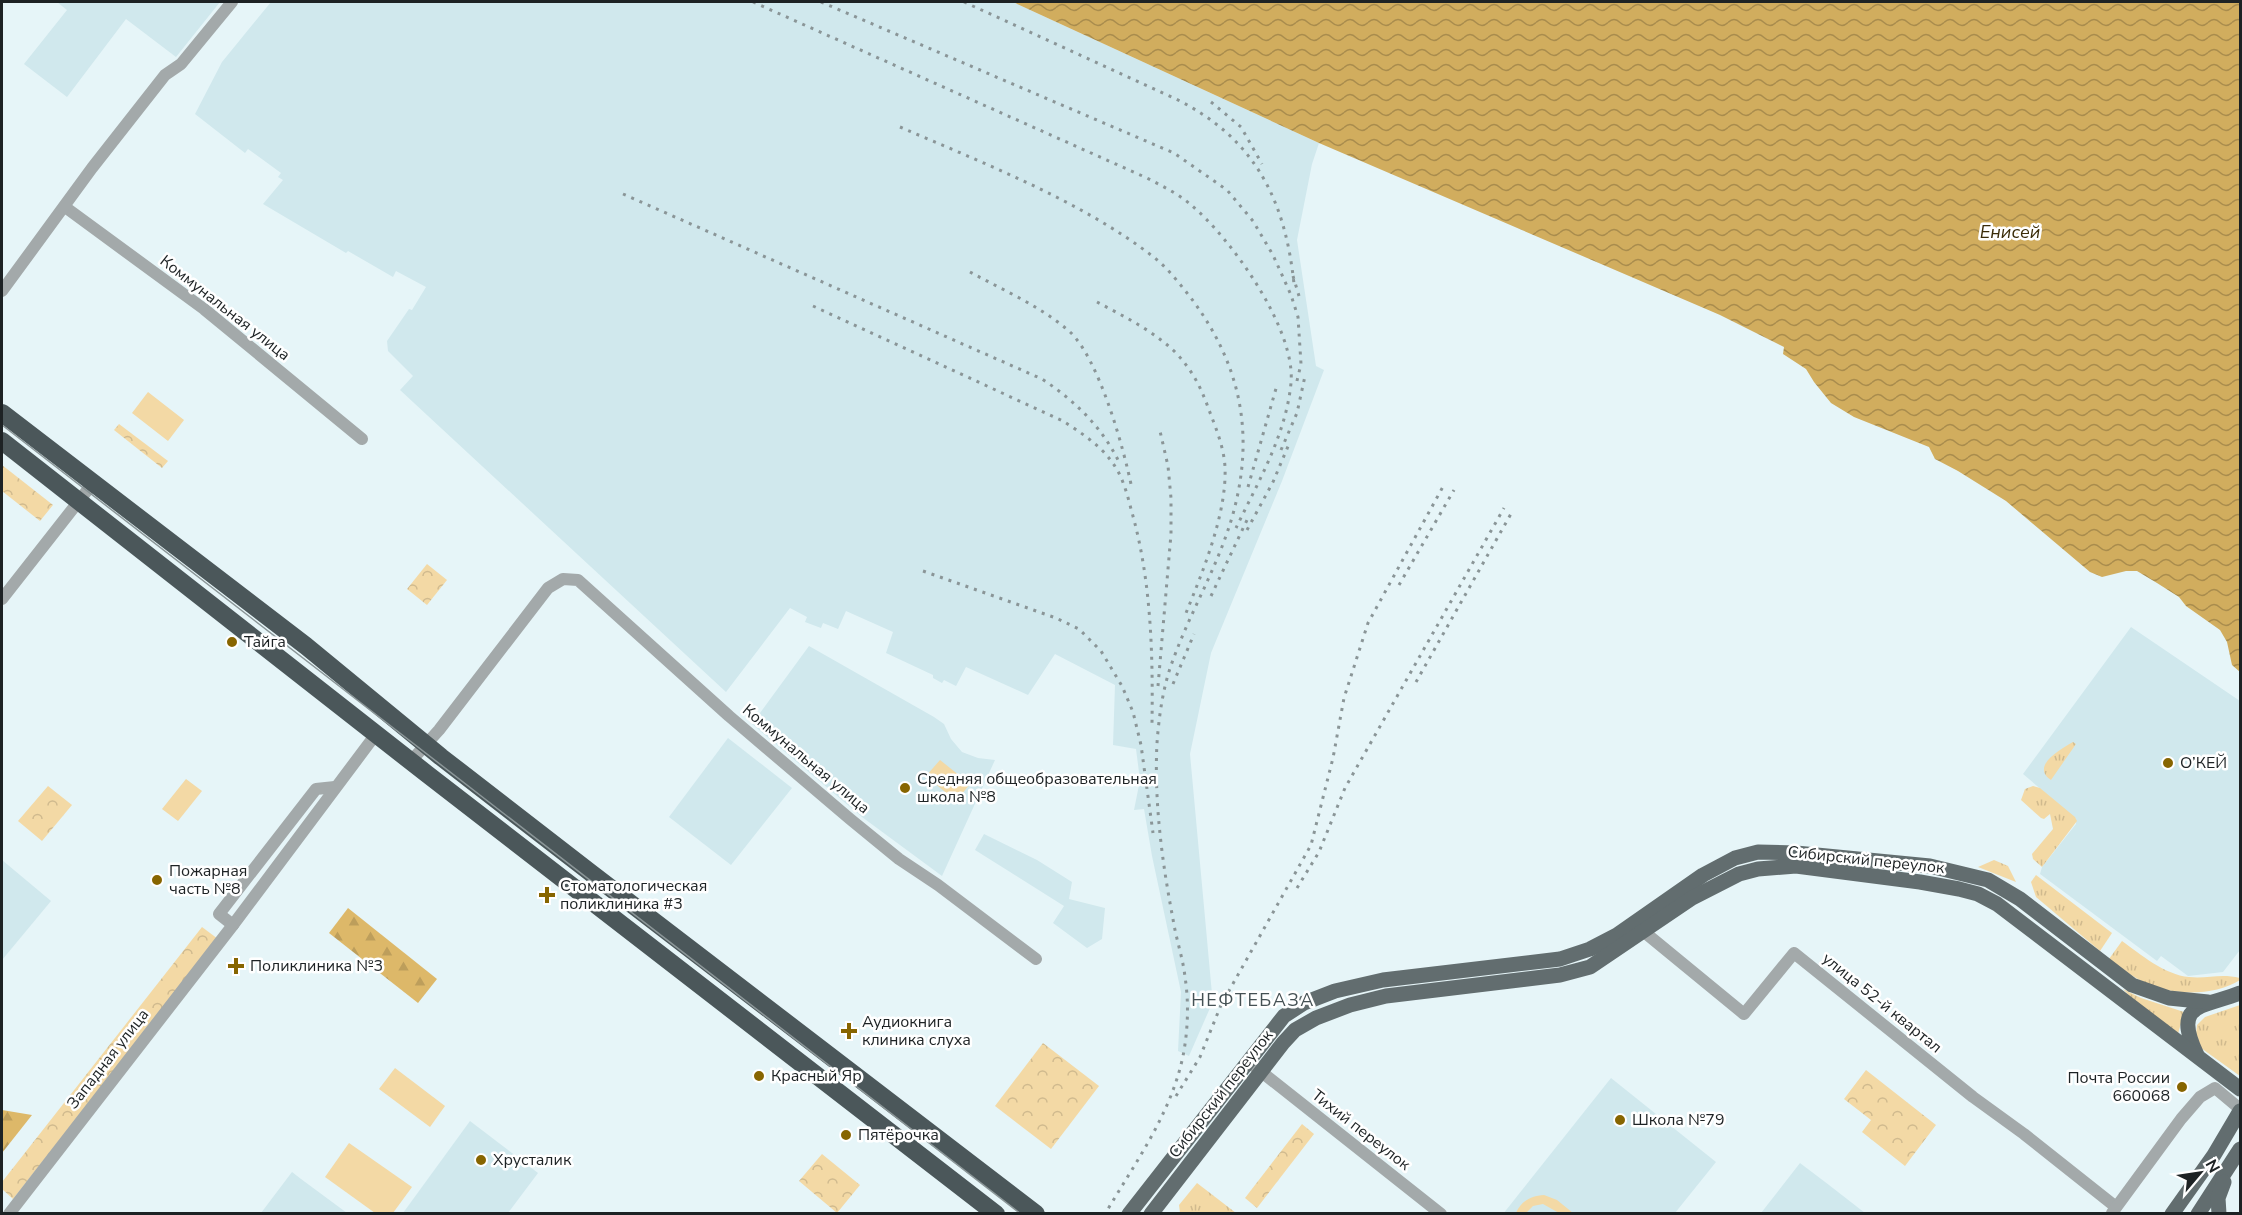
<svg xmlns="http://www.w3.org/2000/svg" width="2242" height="1215" font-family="'Nunito Sans',sans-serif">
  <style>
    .built { fill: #d0e8ed }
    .grass { fill: url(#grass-tufts) }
    .forest { fill: url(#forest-firs) }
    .park { fill: url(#park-crowns) }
    .pitch { fill: #f3d9a5 }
    .water { fill: url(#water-waves) }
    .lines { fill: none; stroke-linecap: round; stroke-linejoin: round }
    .minor { stroke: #a3a9aa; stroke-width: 12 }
    .major { stroke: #626d6f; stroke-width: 15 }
    .highway { stroke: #4b575a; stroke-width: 18 }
    .tram { stroke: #8a9597; stroke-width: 1.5 }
    .rail { stroke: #8a9597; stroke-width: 3; stroke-dasharray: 3 6; stroke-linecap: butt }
    .poi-dot { fill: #876500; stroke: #fff; stroke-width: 2 }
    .labels { text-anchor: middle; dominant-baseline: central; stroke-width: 5; stroke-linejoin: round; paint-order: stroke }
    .street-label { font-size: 16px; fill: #1d2224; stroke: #fff }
    .poi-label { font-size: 16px; fill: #1d2224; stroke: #fff; text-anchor: start }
    .water-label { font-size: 18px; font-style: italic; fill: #3b2c08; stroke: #fff }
    .neighbourhood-label { font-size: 18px; letter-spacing: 1.5px; fill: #455154; stroke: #fff }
  </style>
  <defs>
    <pattern id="grass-tufts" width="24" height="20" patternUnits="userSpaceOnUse" patternTransform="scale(1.5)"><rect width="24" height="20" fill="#f3d9a5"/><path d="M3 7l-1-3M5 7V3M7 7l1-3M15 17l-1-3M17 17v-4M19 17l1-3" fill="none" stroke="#d0ba8e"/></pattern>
    <pattern id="forest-firs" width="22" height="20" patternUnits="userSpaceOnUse" patternTransform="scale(1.5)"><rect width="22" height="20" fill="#ddb869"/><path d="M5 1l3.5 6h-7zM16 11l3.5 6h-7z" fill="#bd9e5b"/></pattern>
    <pattern id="park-crowns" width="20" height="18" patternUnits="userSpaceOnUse" patternTransform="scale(1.5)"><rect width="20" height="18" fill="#f3d9a5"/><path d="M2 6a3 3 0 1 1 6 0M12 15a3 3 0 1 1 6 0" fill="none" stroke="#d0ba8e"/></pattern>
    <pattern id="water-waves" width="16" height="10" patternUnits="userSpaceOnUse" patternTransform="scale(1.5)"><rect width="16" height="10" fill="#d1ad5e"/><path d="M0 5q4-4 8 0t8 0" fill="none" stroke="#a98c4d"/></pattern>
  </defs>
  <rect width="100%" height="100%" fill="#e6f5f8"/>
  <g class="built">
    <path d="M 57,2 L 220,2 L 176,57 L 126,19 L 67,97 L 24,64 L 67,10 Z"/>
    <path d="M 271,2 L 1013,2 L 1319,143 L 1312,164 L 1297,240 L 1316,366 L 1324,370 L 1282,481 L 1211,653 L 1190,754 L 1212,994 L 1210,1008 L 1189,1056 L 1178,1051 L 1181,992 L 1152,856 L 1144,809 L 1134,810 L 1140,780 L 1136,749 L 1113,745 L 1115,685 L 1055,654 L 1028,695 L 966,667 L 956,686 L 944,680 L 942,683 L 933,678 L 933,675 L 886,653 L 893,632 L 846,611 L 838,629 L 823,623 L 821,628 L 805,622 L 807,617 L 790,608 L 726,692 L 400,390 L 413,376 L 388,351 L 387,341 L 409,309 L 412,310 L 426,287 L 396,271 L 393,277 L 348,251 L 346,253 L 263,204 L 283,180 L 278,177 L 281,173 L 248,149 L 245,153 L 195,114 L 222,62 Z"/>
    <path d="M 2131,627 L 2240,701 L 2240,950 L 2223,972 L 2188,976 L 2161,956 L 2157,961 L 2040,874 L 2042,867 L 2076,824 L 2076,819 L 2023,774 Z"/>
    <path d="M 809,646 L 934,717 L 944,724 L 951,739 L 962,752 L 978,758 L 995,760 L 942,876 L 862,817 L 752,724 Z"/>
    <path d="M 728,738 L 792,788 L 731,865 L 669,817 Z"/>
    <path d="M 984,834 L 1037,860 L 1072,882 L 1069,899 L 1105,908 L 1102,939 L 1087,948 L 1053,923 L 1064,906 L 975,850 Z"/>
    <path d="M 2,860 L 51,901 L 2,960 Z"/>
    <path d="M 1611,1078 L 1716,1162 L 1675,1213 L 1503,1214 Z"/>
    <path d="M 470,1121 L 538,1173 L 508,1213 L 403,1213 Z"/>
    <path d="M 1800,1163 L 1829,1185 L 1865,1213 L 1761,1213 Z"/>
    <path d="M 292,1172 L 301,1179 L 347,1213 L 261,1213 Z"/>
  </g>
  <g class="grass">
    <path d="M 2073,742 L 2076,744 L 2051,780 C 2030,766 2061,749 2073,742 Z"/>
    <path d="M 2033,786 L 2040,788 L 2075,817 L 2077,821 L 2042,867 L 2033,859 L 2032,854 L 2053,829 L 2050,814 L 2044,819 L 2041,818 L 2021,800 L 2025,789 Z"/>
    <path d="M 1994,860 L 2008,866 L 2016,882 L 1978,867 Z"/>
    <path d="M 2036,875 L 2112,933 L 2100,951 L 2036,897 L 2031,882 Z"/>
    <path d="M 2122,941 C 2140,954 2165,975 2189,977 C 2208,979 2220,973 2240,978 L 2240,980 C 2211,998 2165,996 2136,978 C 2127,973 2118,965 2109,959 Z"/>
    <path d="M 2123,989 L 2141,998 L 2184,1012 L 2178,1034 L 2137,1004 Z"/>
    <path d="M 2240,1005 L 2240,1076 L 2201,1048 L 2196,1034 L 2197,1025 L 2205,1017 Z"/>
    <path d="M 1197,1183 L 1236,1213 L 1180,1213 L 1179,1205 Z"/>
  </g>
  <g class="forest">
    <path d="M 348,908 L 437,979 L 418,1003 L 329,933 Z"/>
    <path d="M 2,1110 L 32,1115 L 2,1153 Z"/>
  </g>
  <g class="park">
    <path d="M 119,424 L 168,461 L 162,468 L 114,430 Z"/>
    <path d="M 2,465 L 53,505 L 40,521 L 2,491 Z"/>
    <path d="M 427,564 L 447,580 L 427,605 L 407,589 Z"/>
    <path d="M 48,786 L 72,805 L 42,841 L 18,821 Z"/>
    <path d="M 202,927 L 218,939 L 13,1199 L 2,1189 L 2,1182 Z"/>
    <path d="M 1043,1043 L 1099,1086 L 1051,1149 L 995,1106 Z"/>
    <path d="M 1866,1070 L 1936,1125 L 1905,1166 L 1862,1132 L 1871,1120 L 1844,1099 Z"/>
    <path d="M 1302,1124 L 1314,1134 L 1257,1208 L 1245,1198 Z"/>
    <path d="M 822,1154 L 860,1185 L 837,1213 L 799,1181 Z"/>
  </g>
  <g class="pitch">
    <path d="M 148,392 L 184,420 L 168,441 L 132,413 Z"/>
    <path d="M 940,760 L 970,784 L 956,801 L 926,776 Z"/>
    <path d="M 186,779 L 202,791 L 178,821 L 162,809 Z"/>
    <path d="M 395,1068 L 445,1106 L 430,1127 L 379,1089 Z"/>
    <path d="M 349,1143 L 412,1187 L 393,1213 L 375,1213 L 325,1177 Z"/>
    <path d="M 1544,1195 L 1557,1200 L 1573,1213 L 1559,1213 L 1543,1204 L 1533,1206 L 1526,1213 L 1516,1213 C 1521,1201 1531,1196 1544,1195 Z"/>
  </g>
  <path class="water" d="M 1013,2 L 2240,2 L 2240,672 L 2232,665 L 2227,642 L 2220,630 L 2186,606 L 2179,597 L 2157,583 L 2137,571 L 2126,571 L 2102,577 L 2090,572 L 2006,501 L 1958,471 L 1935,459 L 1929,447 L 1854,417 L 1831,403 L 1814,382 L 1806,369 L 1783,354 L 1784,347 L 1720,315 L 1319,143 Z"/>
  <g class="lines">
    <g class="minor">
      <path d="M 65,207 L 204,309 L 362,439"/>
      <path d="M 2,291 L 92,168 L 165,75 L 181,64 L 232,2"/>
      <path d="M 2,599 L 93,483"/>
      <path d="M 411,761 L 439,730 L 548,588 L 563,579 L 578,580 L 729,716 L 850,819 L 899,859 L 938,885 L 1036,959"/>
      <path d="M 233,925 L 219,914 L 316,789 L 335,787"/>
      <path d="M 1643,931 L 1744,1014 L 1794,953 L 1973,1097 L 2024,1134 L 2116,1207"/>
      <path d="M 1254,1066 L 1441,1214"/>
      <path d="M 2112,1213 L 2181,1119 L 2200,1097 L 2215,1088 L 2240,1109"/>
      <path d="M 9,1214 L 233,925 L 376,734"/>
    </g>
    <g class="major">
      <path d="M 2197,1055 C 2172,1002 2202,1008 2240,993"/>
      <path d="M 1129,1214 L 1284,1016 L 1304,1003 L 1335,991 L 1383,980 L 1560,959 L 1590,949 L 1617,935 L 1703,875 L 1735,858 L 1758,852 L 1796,853 L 1930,866 L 1988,880 L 2020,899 L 2132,985 L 2169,998 L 2208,1002"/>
      <path d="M 1151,1214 L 1283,1043 L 1295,1030 L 1316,1018 L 1350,1005 L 1386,996 L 1560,975 L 1590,967 L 1692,898 L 1739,874 L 1758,869 L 1796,866 L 1920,882 L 1959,889 L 1978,894 L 1997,904 L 2240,1089"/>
      <path d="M 2172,1214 L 2214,1155 L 2240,1111"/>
      <path d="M 2198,1214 L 2240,1149"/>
      <path d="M 2219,1214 L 2218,1198 L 2224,1182"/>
    </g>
    <g class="highway">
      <path d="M 2,413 L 306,646 L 441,757 L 591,873 L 1036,1214"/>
      <path d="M 2,441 L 427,774 L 996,1214"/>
    </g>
    <path class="tram" d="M 2,425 C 343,685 680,952 1021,1214"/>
    <g class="rail">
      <path d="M 753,2 L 1147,178 C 1162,186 1177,193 1190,204 C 1231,238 1296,329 1291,383 C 1286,435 1258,482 1236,528"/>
      <path d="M 821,2 L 1174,153 L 1227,190 L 1253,221 L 1273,255 L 1291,295 L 1298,317 L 1301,364 L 1296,385"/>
      <path d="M 964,2 L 1176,99 C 1254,138 1285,198 1294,284"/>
      <path d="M 1211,102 L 1241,127 L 1262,164"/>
      <path d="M 900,127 C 983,163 1079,200 1151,255 C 1167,267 1179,283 1191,298 C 1241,365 1255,434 1233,514 C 1218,567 1191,610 1173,660 C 1163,686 1159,716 1157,743 C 1154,801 1162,862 1173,919 C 1176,939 1183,958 1185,977 C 1189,1002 1188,1031 1183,1056 C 1171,1114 1135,1163 1105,1214"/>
      <path d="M 623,194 L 1042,379 C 1074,400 1102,427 1119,462"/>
      <path d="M 970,272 C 1003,290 1040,306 1069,331 C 1099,358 1124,449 1132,489"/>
      <path d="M 1293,276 L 1299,296"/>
      <path d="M 1097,302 C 1123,316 1152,330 1174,351 C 1191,368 1201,387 1209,410 C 1216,428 1224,448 1225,467 C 1227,513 1203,571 1186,613"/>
      <path d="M 813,306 L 1063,421 C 1080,432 1100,445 1112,462 C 1122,475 1127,493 1131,509 C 1151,578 1153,651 1152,723"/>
      <path d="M 1281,450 L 1297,413 L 1305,376"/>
      <path d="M 1248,487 L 1277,385"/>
      <path d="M 1247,530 L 1273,482 L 1289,444"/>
      <path d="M 923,571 L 1056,618 L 1079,629 L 1101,651 L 1122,686 L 1133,712 L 1141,745 L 1153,833"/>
      <path d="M 1399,585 L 1454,490"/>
      <path d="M 1211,596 L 1247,520"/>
      <path d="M 1416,682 L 1512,512"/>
      <path d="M 1173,684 L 1194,634"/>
      <path d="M 1158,686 L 1171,534 L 1171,498 L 1168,466 L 1160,431"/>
      <path d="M 1297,888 L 1319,852 L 1345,788 L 1504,508"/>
      <path d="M 1176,1096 L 1200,1057 L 1221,1005 L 1311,845 L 1333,758 L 1344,698 L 1368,623 L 1445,483"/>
    </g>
  </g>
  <g class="poi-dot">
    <circle cx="232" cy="642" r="6"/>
    <circle cx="2168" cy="763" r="6"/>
    <circle cx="905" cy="788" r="6"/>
    <circle cx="157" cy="880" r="6"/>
    <path d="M544 886h6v6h6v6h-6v6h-6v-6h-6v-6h6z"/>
    <path d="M233 957h6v6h6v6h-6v6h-6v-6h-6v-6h6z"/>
    <path d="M846 1022h6v6h6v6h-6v6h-6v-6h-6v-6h6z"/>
    <circle cx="759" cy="1076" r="6"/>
    <circle cx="2182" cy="1087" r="6"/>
    <circle cx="1620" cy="1120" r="6"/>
    <circle cx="846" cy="1135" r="6"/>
    <circle cx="481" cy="1160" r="6"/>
  </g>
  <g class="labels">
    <g class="street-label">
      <text transform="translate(225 308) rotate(38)">Коммунальная улица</text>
      <text transform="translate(806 759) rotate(40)">Коммунальная улица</text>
      <text transform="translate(1866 860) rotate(6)">Сибирский переулок</text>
      <text transform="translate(1882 1003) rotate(39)">улица 52-й квартал</text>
      <text transform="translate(108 1059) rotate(-52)">Западная улица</text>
      <text transform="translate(1221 1094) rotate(-52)">Сибирский переулок</text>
      <text transform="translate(1361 1130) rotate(38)">Тихий переулок</text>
    </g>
    <g class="poi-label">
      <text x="244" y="642">Тайга</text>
      <text x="2180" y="763">О’КЕЙ</text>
      <text x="917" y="779">Средняя общеобразовательная<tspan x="917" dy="18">школа №8</tspan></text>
      <text x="169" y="871">Пожарная<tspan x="169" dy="18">часть №8</tspan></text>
      <text x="560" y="886">Стоматологическая<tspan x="560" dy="18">поликлиника #3</tspan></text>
      <text x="250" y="966">Поликлиника №3</text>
      <text x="862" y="1022">Аудиокнига<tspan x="862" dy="18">клиника слуха</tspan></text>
      <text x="771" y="1076">Красный Яр</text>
      <text x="2170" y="1078" text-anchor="end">Почта России<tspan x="2170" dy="18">660068</tspan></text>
      <text x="1632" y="1120">Школа №79</text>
      <text x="858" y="1135">Пятёрочка</text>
      <text x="493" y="1160">Хрусталик</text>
    </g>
    <g class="water-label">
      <text x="2010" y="232">Енисей</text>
    </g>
    <g class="neighbourhood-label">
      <text x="1253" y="1000">НЕФТЕБАЗА</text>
    </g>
  </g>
  <rect width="2242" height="1215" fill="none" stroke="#1d2224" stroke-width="6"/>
  <g transform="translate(2200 1173) rotate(61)" stroke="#ffffff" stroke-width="4.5" paint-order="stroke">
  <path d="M0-4.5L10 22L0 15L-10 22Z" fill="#1d2224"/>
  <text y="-9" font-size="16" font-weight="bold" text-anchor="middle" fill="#1d2224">N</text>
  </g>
</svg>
